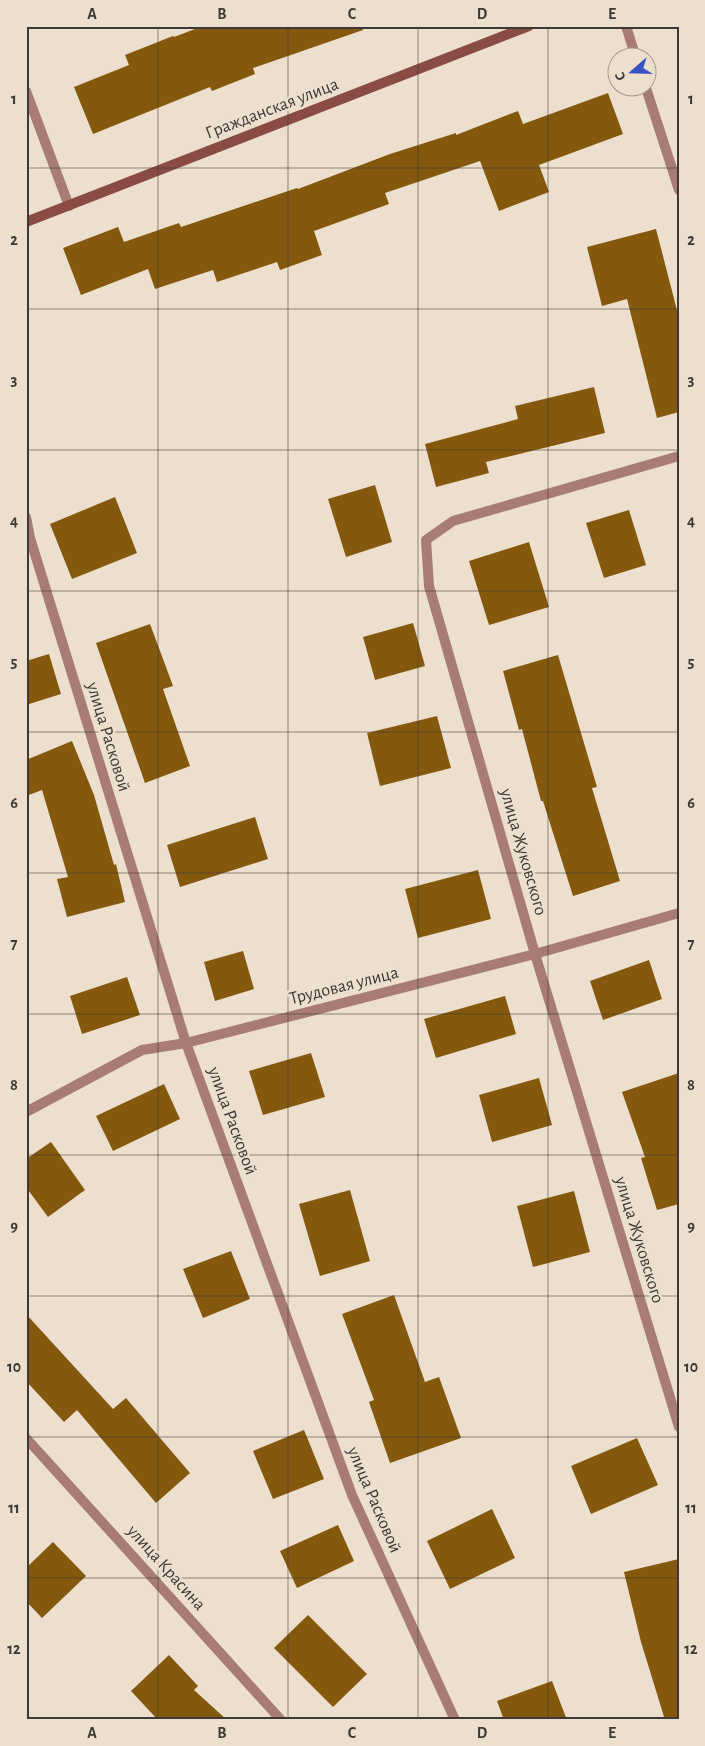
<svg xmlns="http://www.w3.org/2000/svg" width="705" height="1746" font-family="'Alegreya Sans',sans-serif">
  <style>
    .building { fill: #84580d }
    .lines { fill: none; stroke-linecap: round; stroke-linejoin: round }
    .street { stroke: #a87c75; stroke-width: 10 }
    .secondary { stroke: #894b43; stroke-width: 10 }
    .grid { fill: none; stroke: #3e3933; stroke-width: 1; stroke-opacity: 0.55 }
    .labels { text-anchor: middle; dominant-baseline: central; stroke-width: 5; stroke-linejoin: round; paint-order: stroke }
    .street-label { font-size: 18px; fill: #3e3933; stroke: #ecdfce }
    .neatline { fill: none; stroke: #3e3933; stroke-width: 2 }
    .grid-label { font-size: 16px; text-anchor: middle; font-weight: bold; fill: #3e3933 }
  </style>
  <rect width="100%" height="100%" fill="#ecdfce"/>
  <g class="building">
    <path d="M 203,26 L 362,26 L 363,30 L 253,68 L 255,74 L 212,91 L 210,87 L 93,134 L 74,87 L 129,65 L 125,55 L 173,36 L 174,37 Z"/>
    <path d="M 608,93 L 623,134 L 539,165 L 549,192 L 499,211 L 480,161 L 385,193 L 389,204 L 314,231 L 322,255 L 280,270 L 277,262 L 217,282 L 213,270 L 155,289 L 148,269 L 81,295 L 63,248 L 118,227 L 124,242 L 179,223 L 181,227 L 297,188 L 298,189 L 390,154 L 456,133 L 456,135 L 518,111 L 523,124 Z"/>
    <path d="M 656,229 L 679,318 L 679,412 L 657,418 L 627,299 L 602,306 L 587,247 Z"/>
    <path d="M 594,387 L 605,433 L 486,462 L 489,473 L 436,487 L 425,444 L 518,419 L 515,406 Z"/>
    <path d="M 375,485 L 392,542 L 346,557 L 328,499 Z"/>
    <path d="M 115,497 L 137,553 L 72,579 L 50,524 Z"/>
    <path d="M 629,510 L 646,565 L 604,578 L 586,523 Z"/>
    <path d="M 529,542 L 549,607 L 489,625 L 469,561 Z"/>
    <path d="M 413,623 L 425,666 L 375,680 L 363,637 Z"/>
    <path d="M 150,624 L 173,686 L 163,689 L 190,766 L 145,783 L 96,643 Z"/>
    <path d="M 49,654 L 61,694 L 26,705 L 26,661 Z"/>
    <path d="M 558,655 L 597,787 L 592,788 L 620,881 L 573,896 L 543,801 L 541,801 L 522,729 L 519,730 L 503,671 Z"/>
    <path d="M 437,716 L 451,768 L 380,786 L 367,733 Z"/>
    <path d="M 72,741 L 94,795 L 114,865 L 116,864 L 125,902 L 67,917 L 57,879 L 68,877 L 42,790 L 26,796 L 26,760 Z"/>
    <path d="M 255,817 L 268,859 L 180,887 L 167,845 Z"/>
    <path d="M 478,870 L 491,919 L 418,938 L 405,889 Z"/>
    <path d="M 243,951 L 254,989 L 215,1001 L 204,962 Z"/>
    <path d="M 649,960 L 662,999 L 603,1020 L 590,981 Z"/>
    <path d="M 127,977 L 140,1015 L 82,1034 L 70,996 Z"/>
    <path d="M 505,996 L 516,1034 L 436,1058 L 424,1019 Z"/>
    <path d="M 311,1053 L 325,1097 L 263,1115 L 249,1071 Z"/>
    <path d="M 679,1073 L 679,1204 L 657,1210 L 641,1158 L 645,1157 L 622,1092 Z"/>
    <path d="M 539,1078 L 552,1125 L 492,1142 L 479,1095 Z"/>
    <path d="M 164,1084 L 180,1119 L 113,1151 L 96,1116 Z"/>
    <path d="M 51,1142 L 85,1190 L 48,1217 L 26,1187 L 26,1159 Z"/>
    <path d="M 350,1190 L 370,1261 L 320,1276 L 299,1204 Z"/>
    <path d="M 574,1191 L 590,1252 L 533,1267 L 517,1206 Z"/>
    <path d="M 231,1251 L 250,1299 L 203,1318 L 183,1269 Z"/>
    <path d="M 394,1295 L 425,1382 L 439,1377 L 461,1438 L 390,1463 L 369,1402 L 374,1400 L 342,1314 Z"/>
    <path d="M 26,1314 L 113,1409 L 126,1398 L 190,1473 L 156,1503 L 77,1410 L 64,1422 L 26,1381 Z"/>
    <path d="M 304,1430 L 324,1479 L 273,1499 L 253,1451 Z"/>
    <path d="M 637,1438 L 658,1485 L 591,1514 L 571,1466 Z"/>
    <path d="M 492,1509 L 515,1558 L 450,1589 L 427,1541 Z"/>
    <path d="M 338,1525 L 354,1561 L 297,1588 L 280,1551 Z"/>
    <path d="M 53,1542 L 86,1576 L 42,1618 L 26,1601 L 26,1568 Z"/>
    <path d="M 679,1559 L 679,1720 L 665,1720 L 641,1642 L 624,1572 Z"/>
    <path d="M 308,1615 L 367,1674 L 333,1707 L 274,1648 Z"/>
    <path d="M 169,1655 L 198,1686 L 194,1690 L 227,1720 L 158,1720 L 131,1691 Z"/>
    <path d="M 552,1681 L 567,1720 L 504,1720 L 497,1701 Z"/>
  </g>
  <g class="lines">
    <g class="street">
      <path d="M 626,26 L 636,58"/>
      <path d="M 646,88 L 679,190"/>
      <path d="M 26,91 L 69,206"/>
      <path d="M 679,456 L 453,521 L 426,540 L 429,586 L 535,954 L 679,1427"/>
      <path d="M 26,517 L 30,538 L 186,1043 L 352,1495 L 455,1720"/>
      <path d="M 26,1112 L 142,1050 L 186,1043 L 535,954 L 679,913"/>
      <path d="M 26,1438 L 281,1720"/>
    </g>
    <path class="secondary" d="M 26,222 L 529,26"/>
  </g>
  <path class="grid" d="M 158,26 L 158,1720M 288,26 L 288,1720M 418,26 L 418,1720M 548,26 L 548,1720M 26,168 L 679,168M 26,309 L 679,309M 26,450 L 679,450M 26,591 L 679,591M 26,732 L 679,732M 26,873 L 679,873M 26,1014 L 679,1014M 26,1155 L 679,1155M 26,1296 L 679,1296M 26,1437 L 679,1437M 26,1578 L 679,1578"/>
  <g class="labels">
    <g class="street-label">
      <text transform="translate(272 109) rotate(-21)">Гражданская улица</text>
      <text transform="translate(108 737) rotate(73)">улица Расковой</text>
      <text transform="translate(523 852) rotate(74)">улица Жуковского</text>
      <text transform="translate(344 986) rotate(-14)">Трудовая улица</text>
      <text transform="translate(232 1121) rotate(70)">улица Расковой</text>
      <text transform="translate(639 1240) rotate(73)">улица Жуковского</text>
      <text transform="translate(374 1500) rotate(67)">улица Расковой</text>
      <text transform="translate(166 1568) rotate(48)">улица Красина</text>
    </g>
  </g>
  <rect width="705" height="1746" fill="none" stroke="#ecdfce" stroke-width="55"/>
  <g transform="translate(632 72) rotate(250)"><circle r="24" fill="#ecdfce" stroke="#a69d90"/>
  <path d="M0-4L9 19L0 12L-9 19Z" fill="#3851c3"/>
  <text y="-8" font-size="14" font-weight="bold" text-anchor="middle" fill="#3e3933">С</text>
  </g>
  <rect x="28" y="28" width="650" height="1690" class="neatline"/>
  <g class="grid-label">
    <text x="92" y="19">A</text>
    <text x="222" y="19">B</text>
    <text x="352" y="19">C</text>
    <text x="482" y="19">D</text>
    <text x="612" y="19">E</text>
    <text x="14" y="104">1</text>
    <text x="691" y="104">1</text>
    <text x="14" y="245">2</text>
    <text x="691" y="245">2</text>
    <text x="14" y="385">3</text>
    <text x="691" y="385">3</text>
    <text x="14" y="526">4</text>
    <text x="691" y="526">4</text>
    <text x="14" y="667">5</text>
    <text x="691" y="667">5</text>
    <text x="14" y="808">6</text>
    <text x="691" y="808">6</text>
    <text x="14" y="949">7</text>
    <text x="691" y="949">7</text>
    <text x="14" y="1090">8</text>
    <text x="691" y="1090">8</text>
    <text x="14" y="1231">9</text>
    <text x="691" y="1231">9</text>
    <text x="14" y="1372">10</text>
    <text x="691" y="1372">10</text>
    <text x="14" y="1513">11</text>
    <text x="691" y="1513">11</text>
    <text x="14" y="1654">12</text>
    <text x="691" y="1654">12</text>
    <text x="92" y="1738">A</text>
    <text x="222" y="1738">B</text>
    <text x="352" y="1738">C</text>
    <text x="482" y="1738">D</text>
    <text x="612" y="1738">E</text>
  </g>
</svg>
